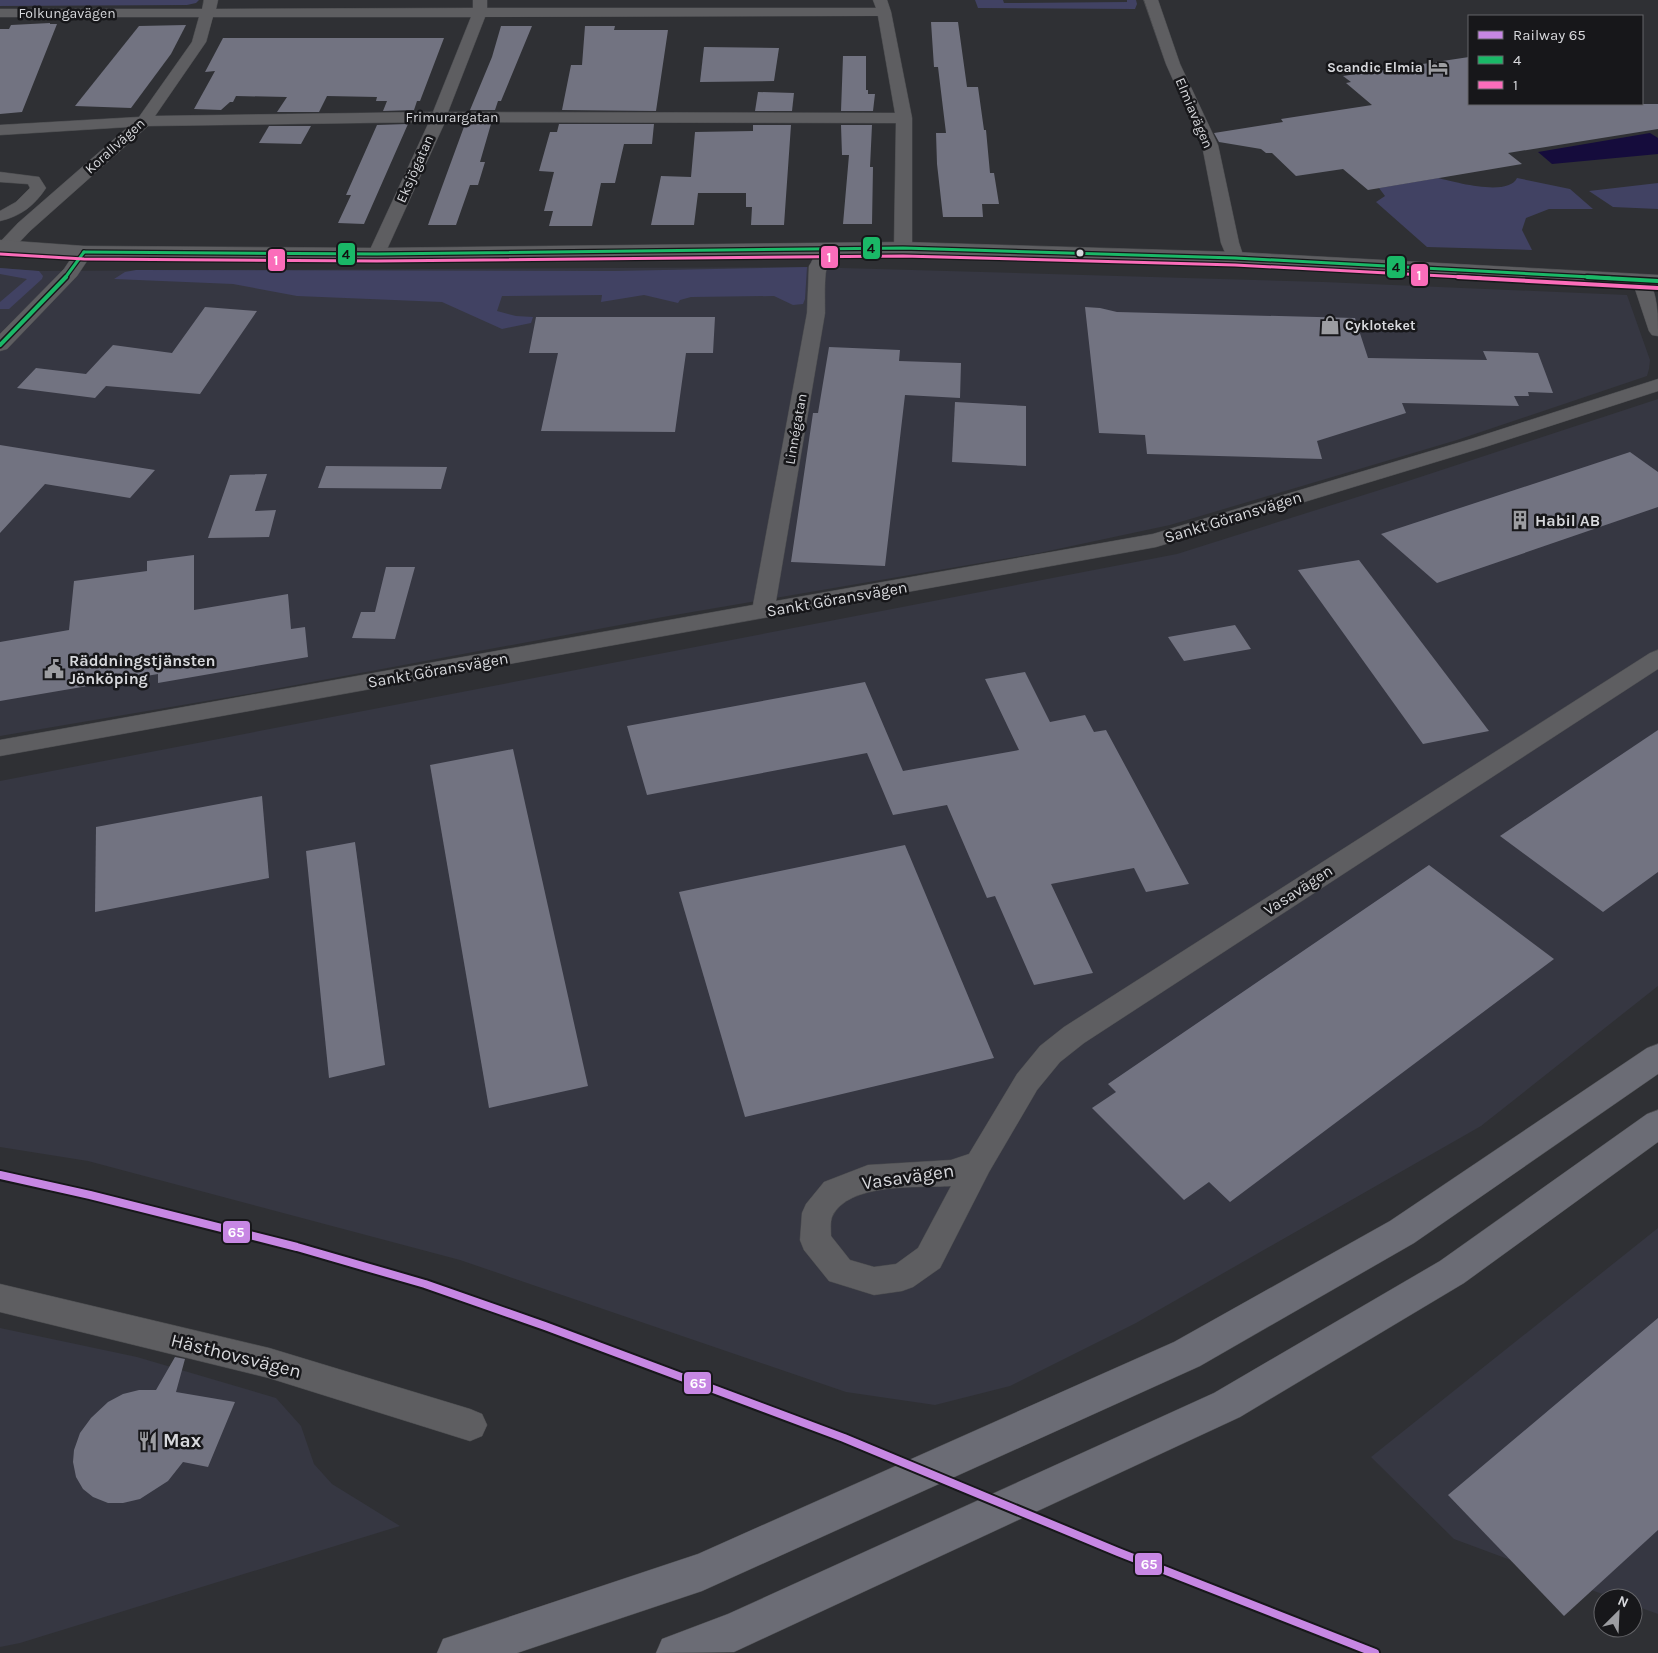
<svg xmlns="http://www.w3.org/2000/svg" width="1658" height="1653" font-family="Karla,sans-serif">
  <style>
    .built { fill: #363742 }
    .green { fill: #414263 }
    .water { fill: #150c3c }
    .building { fill: #727381 }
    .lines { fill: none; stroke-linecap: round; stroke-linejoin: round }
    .minor-casing { stroke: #4a4b4e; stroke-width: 1 }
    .tertiary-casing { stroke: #4a4b4e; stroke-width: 1 }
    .motorway-casing { stroke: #4a4b4e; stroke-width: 1 }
    .minor { fill: #5e5e61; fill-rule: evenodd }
    .tertiary { fill: #5e5e61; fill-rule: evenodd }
    .motorway { fill: #6b6c75; fill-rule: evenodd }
    .bus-1-far1-casing { stroke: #17171a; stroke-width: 5.5 }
    .bus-1-casing { stroke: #17171a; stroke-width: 7 }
    .bus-2-far1-casing { stroke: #17171a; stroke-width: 5.5 }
    .bus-2-casing { stroke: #17171a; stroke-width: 7 }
    .bus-1-far1 { stroke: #1ab867; stroke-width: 3 }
    .bus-1 { stroke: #1ab867; stroke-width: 4 }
    .bus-2-far1 { stroke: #fb6dba; stroke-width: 3 }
    .bus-2 { stroke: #fb6dba; stroke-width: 4 }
    .rail-1-casing { stroke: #17171a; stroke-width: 12 }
    .rail-1 { stroke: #c787e3; stroke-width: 8 }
    .bus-dot { fill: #d7d8dc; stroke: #17171a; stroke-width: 2 }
    .labels { text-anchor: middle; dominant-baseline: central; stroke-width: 5; stroke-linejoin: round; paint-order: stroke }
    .far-street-label { font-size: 14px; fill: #d7d8dc; stroke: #17171a }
    .far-poi-label { font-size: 14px; font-weight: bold; fill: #d7d8dc; stroke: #17171a; text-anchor: end }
    .street-label { font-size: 16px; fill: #d7d8dc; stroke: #17171a }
    .poi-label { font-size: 16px; font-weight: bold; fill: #d7d8dc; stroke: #17171a; text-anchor: start }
    .near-street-label { font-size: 19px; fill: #d7d8dc; stroke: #17171a }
    .near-poi-label { font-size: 19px; font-weight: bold; fill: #d7d8dc; stroke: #17171a; text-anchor: start }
    .line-badge { stroke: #17171a; stroke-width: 2 }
    .badge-label { font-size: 14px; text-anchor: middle; font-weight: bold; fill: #fff }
    .pale-badge-label { font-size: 14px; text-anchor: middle; font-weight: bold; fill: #111 }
  </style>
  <rect width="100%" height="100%" fill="#2f3034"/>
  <g class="built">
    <path d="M 807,267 L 1324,282 L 1627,295 L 1650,360 L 1649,369 L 1647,376 L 1457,440 L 1170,525 L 1039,553 L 663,617 L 253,693 L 0,736 L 0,268 L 39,271 Z"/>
    <path d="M 1658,399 L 1658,986 L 1481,1126 L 1136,1323 L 1010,1386 L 935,1405 L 846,1392 L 460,1260 L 88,1161 L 0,1147 L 0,781 L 1177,554 L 1408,481 Z"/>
    <path d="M 1658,1228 L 1658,1614 L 1633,1605 L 1633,1598 L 1613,1598 L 1454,1539 L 1371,1457 Z"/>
    <path d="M 0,1328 L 137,1357 L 276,1398 L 301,1426 L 314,1464 L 332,1484 L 400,1526 L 20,1643 L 0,1647 Z"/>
  </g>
  <g class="green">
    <path d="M 0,0 L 199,0 L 196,3 L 187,5 L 0,6 Z"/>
    <path d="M 975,0 L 1003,0 L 1004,3 L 1127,2 L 1127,0 L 1136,0 L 1137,4 L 1135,9 L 978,8 Z"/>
    <path d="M 1438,178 C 1455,182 1508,197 1517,178 L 1570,189 L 1593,209 L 1549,209 L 1526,218 L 1522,230 L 1532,250 L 1427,247 L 1376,202 L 1385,196 L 1379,188 Z"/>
    <path d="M 1658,183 L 1658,209 L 1613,207 L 1589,191 Z"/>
    <path d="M 807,267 L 805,299 L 803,304 L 793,305 L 774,296 L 691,297 L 680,300 L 678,303 L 644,295 L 601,302 L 602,295 L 502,296 L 497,311 L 516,316 L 533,317 L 531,323 L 502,329 L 442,302 L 297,296 L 233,284 L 114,279 L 125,272 L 136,270 L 614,271 Z"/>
    <path d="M 0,268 L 39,271 L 43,276 L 42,279 L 9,309 L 0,309 L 0,302 L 27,279 L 0,274 Z"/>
  </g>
  <path class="water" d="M 1650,133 L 1658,138 L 1658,154 L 1552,164 L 1538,152 Z"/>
  <g class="building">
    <path d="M 931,22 L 958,22 L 967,87 L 978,87 L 984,130 L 986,130 L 990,173 L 994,173 L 999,204 L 982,204 L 983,217 L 943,217 L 937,164 L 936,133 L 946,133 L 938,67 L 934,67 Z"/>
    <path d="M 50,23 L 50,24 L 57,24 L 22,112 L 0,114 L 0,29 L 9,29 L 11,25 Z"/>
    <path d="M 186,25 L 171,54 L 131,108 L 75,106 L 139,26 Z"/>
    <path d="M 501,26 L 532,26 L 501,101 L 498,101 L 495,110 L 470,110 L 492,57 Z"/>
    <path d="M 585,26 L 615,26 L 614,30 L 668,30 L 656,111 L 562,110 L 571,65 L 582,65 Z"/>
    <path d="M 223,38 L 444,38 L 420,101 L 417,101 L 414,110 L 383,111 L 387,101 L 376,101 L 377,97 L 327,96 L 319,112 L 277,112 L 287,97 L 236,96 L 233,102 L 230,102 L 221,110 L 194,109 L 215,71 L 205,72 Z"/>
    <path d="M 704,47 L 779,48 L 774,81 L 700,82 Z"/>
    <path d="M 843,56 L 866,56 L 866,90 L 868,90 L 868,94 L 875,94 L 873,111 L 841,111 Z"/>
    <path d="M 1469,57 L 1469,104 L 1658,104 L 1658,129 L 1508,153 L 1522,164 L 1368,190 L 1343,169 L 1296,176 L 1272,153 L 1266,153 L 1261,149 L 1219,142 L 1214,133 L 1283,122 L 1281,119 L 1372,105 L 1346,83 L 1351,82 L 1343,76 Z"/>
    <path d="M 758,92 L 794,93 L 792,111 L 755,111 Z"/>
    <path d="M 408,124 L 364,224 L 338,223 L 351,195 L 346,195 L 377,125 Z"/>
    <path d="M 465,124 L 491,124 L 480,162 L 485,162 L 478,185 L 470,185 L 456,225 L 428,225 Z"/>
    <path d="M 559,124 L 654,124 L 652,144 L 624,144 L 615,183 L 601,183 L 592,226 L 549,226 L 553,211 L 544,211 L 554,172 L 539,171 L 550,132 L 557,132 Z"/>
    <path d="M 753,125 L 791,125 L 784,225 L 751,225 L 752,207 L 746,207 L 746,193 L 698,193 L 694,225 L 651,225 L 661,176 L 691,177 L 695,132 L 753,131 Z"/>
    <path d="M 841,125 L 872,125 L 870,167 L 873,167 L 872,224 L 843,224 L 849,155 L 842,155 Z"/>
    <path d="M 269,126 L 311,126 L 301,144 L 259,143 Z"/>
    <path d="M 205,307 L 257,311 L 200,394 L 106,386 L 95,398 L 17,388 L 36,368 L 86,374 L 113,345 L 172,353 Z"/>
    <path d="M 1085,307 L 1100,308 L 1117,312 L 1355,318 L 1368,358 L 1487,360 L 1483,351 L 1538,353 L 1553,393 L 1528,392 L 1529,396 L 1514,396 L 1519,406 L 1402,403 L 1406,413 L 1317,441 L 1322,459 L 1147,454 L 1145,435 L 1099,433 Z"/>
    <path d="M 536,317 L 715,317 L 713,353 L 686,353 L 675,432 L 541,431 L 558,353 L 529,353 Z"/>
    <path d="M 829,347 L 900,350 L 899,361 L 961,363 L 960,398 L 905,395 L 885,566 L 791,562 L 813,413 L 818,413 Z"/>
    <path d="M 955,402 L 1026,406 L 1026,466 L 952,462 Z"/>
    <path d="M 0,445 L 155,470 L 130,498 L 45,484 L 0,533 Z"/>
    <path d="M 1630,452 L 1658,472 L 1658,507 L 1437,583 L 1381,534 Z"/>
    <path d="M 326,466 L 447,467 L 441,489 L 318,488 Z"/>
    <path d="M 267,474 L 255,511 L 276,510 L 269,537 L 208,538 L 230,475 Z"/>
    <path d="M 194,555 L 194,610 L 288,594 L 291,629 L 305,627 L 308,657 L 158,683 L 158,674 L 0,701 L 0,642 L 69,630 L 74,581 L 147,571 L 147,561 Z"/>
    <path d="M 1359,560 L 1489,731 L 1423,744 L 1298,570 Z"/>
    <path d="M 386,567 L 415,567 L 395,639 L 352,638 L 361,612 L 375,612 Z"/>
    <path d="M 1235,625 L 1251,649 L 1184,661 L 1168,637 Z"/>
    <path d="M 1025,672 L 1050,722 L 1085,715 L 1094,732 L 1106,730 L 1189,884 L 1146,892 L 1134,868 L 1051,884 L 1093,973 L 1034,985 L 995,896 L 987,898 L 947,805 L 893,815 L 867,753 L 647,795 L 627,726 L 865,682 L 903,771 L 1019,750 L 985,679 Z"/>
    <path d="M 1658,730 L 1658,872 L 1603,912 L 1500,836 Z"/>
    <path d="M 513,749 L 588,1086 L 489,1108 L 430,765 Z"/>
    <path d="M 262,796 L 269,878 L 95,912 L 96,827 Z"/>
    <path d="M 355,842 L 385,1065 L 329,1078 L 306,851 Z"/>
    <path d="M 905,845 L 994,1058 L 745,1117 L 679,892 Z"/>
    <path d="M 1429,865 L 1554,959 L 1230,1202 L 1209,1182 L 1184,1200 L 1092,1108 L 1116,1092 L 1108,1084 Z"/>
    <path d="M 1658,1318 L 1658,1530 L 1564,1616 L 1448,1495 Z"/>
    <path d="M 175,1357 L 185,1359 L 176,1392 L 235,1402 L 208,1467 L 183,1462 L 168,1481 L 140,1499 L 123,1503 L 108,1503 L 93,1497 L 83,1489 L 76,1477 L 73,1462 L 74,1450 L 80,1433 L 91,1418 L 108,1402 L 123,1394 L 139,1390 L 156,1390 Z"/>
  </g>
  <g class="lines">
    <defs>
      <g id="minor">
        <path d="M 204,0 L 218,0 L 216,9 L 473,8 L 473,0 L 487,0 L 487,8 L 876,8 L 873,0 L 887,0 L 891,12 L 912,118 L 912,248 L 909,252 L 903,253 L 897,252 L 894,248 L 896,123 L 445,122 L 383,258 L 377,259 L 371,258 L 368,254 L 429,122 L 148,126 L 30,231 L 11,251 L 0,251 L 0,242 L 18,223 L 128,127 L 0,135 L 0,125 L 139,117 L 192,42 L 199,17 L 0,17 L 0,9 L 202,9 ZM 878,16 L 895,113 L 448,112 L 485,17 ZM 213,17 L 471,17 L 433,112 L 155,116 L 206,42 Z"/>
        <path d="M 1144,0 L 1158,0 L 1180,64 L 1218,145 L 1239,243 L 1244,258 L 1241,262 L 1235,263 L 1229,262 L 1221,243 L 1202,145 L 1166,64 Z"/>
        <path d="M 0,172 L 39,177 L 46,188 C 34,206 21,216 0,221 L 0,211 L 16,202 L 30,188 L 28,184 L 0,182 Z"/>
        <path d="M 824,244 L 830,245 C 836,254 830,260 827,268 C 824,273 825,305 825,313 L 776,601 L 1153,534 L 1471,439 L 1658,379 L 1658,391 L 1485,447 L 1156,547 L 0,756 L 0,740 L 753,605 L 807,313 L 809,266 C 815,258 813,252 818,245 Z"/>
        <path d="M 84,247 L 90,248 L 93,252 L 77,276 L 7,349 L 0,351 L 0,334 L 64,269 L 78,248 Z"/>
        <path d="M 1641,275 L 1647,276 C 1658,294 1658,316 1658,336 L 1652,335 L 1649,331 L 1632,280 L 1635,276 Z"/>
        <path d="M 1658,650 L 1658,669 L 1084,1043 L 1060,1062 L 1037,1090 L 989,1172 L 940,1268 L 913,1287 L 902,1291 L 874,1295 L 829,1281 L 804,1250 L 800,1240 L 802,1213 L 806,1204 L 824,1182 L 868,1165 L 951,1160 L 969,1154 L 1017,1074 L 1040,1046 L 1064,1027 L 1650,653 ZM 951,1186 L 918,1248 L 896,1264 L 874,1267 L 850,1260 L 831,1236 C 831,1231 830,1222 832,1217 C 848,1182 918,1188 951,1186 Z"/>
        <path d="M 0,1284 L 269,1348 L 470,1409 L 482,1414 L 487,1425 L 482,1436 L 470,1441 L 269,1378 L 0,1312 Z"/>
      </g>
      <path id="tertiary" d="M 0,240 L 84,246 L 377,248 L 903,242 L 1235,252 L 1658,275 L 1658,287 L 1235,264 L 903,254 L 377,260 L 84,258 L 0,252 Z"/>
      <g id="motorway">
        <path d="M 1658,1044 L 1658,1074 L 1414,1243 L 1200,1366 L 702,1591 L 517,1653 L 437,1653 L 443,1639 L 698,1554 L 1174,1342 L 1390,1221 L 1647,1048 Z"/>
        <path d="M 1658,1110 L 1658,1142 L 1464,1283 L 1240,1417 L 734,1652 L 656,1653 L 662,1639 L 728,1614 L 1214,1393 L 1440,1261 L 1647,1114 Z"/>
      </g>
    </defs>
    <use href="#minor" class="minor-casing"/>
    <use href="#tertiary" class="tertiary-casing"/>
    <use href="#motorway" class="motorway-casing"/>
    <use href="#minor" class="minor"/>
    <use href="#tertiary" class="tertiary"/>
    <use href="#motorway" class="motorway"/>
    <defs>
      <g id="bus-1-far1">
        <path d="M 84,252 L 377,254 L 903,248 L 1235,258 L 1610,278"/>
        <path d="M 65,278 L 84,252"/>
      </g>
      <g id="bus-1">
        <path d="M 1587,277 L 1658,281"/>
        <path d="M 0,345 L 66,277"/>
      </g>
      <path id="bus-2-far1" d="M 0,254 L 84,259 L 377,261 L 903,256 L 1235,265 L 1481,278"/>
      <path id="bus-2" d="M 1458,277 L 1658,288"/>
    </defs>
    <use href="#bus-1-far1" class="bus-1-far1-casing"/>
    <use href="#bus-1" class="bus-1-casing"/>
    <use href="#bus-2-far1" class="bus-2-far1-casing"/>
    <use href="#bus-2" class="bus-2-casing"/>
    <use href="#bus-1-far1" class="bus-1-far1"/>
    <use href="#bus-1" class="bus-1"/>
    <use href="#bus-2-far1" class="bus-2-far1"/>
    <use href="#bus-2" class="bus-2"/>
    <defs>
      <path id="rail-1" d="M 0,1175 L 90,1195 L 297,1247 L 425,1284 L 545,1326 L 844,1438 L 1118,1552 L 1375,1653"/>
    </defs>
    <use href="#rail-1" class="rail-1-casing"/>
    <use href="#rail-1" class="rail-1"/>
  </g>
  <defs>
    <symbol id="hotel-bare" viewBox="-9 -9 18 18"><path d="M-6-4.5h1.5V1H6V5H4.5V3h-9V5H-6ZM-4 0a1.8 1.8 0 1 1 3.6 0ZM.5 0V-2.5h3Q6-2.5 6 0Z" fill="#9c9da1" stroke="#17171a" stroke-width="2.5" paint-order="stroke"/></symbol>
    <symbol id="shop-bare" viewBox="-9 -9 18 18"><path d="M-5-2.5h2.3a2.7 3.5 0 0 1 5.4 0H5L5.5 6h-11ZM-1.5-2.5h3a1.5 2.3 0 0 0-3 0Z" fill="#9c9da1" stroke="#17171a" stroke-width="2.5" paint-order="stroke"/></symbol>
    <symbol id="building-bare" viewBox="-9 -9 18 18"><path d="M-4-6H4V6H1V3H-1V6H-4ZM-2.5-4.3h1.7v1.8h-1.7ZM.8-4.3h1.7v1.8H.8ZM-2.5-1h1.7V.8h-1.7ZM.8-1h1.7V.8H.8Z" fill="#9c9da1" stroke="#17171a" stroke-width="2.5" paint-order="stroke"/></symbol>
    <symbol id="civic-bare" viewBox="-9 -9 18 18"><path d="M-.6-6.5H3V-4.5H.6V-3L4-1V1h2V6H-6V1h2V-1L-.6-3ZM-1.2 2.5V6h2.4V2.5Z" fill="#9c9da1" stroke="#17171a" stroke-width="2.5" paint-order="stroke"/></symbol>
    <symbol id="restaurant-bare" viewBox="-9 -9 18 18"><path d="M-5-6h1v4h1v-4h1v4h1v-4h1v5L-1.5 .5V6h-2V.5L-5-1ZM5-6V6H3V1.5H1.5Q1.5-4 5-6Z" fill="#9c9da1" stroke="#17171a" stroke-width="2.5" paint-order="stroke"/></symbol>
  </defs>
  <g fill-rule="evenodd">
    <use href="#hotel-bare" x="1424" y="53" width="28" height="28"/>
    <use href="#shop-bare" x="1316" y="311" width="28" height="28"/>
    <use href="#building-bare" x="1506" y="506" width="28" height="28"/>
    <use href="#civic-bare" x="40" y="655" width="28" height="28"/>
    <use href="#restaurant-bare" x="134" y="1427" width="28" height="28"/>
  </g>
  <circle class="bus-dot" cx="1080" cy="253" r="4.5"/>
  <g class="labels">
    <g class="far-street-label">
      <text x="67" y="13">Folkungavägen</text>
      <text transform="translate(1194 113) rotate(67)">Elmiavägen</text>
      <text x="452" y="117">Frimurargatan</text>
      <text transform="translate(115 146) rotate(-42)">Korallvägen</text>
      <text transform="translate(415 169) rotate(-66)">Eksjögatan</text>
      <text transform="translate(796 429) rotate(-80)">Linnégatan</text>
    </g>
    <g class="far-poi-label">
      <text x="1423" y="67">Scandic Elmia</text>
      <text x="1345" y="325" text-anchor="start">Cykloteket</text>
    </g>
    <g class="street-label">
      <text transform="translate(1233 517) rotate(-17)">Sankt Göransvägen</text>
      <text transform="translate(837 599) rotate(-10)">Sankt Göransvägen</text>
      <text transform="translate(438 670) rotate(-10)">Sankt Göransvägen</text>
      <text transform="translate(1298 890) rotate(-33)">Vasavägen</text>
    </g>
    <g class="poi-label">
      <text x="1535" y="520">Habil AB</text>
      <text x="69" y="660">Räddningstjänsten<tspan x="69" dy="18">Jönköping</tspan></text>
    </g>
    <g class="near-street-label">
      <text transform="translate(908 1177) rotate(-8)">Vasavägen</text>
      <text transform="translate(236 1356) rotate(14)">Hästhovsvägen</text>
    </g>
    <g class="near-poi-label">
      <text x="163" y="1441">Max</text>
    </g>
  </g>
  <g class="line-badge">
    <rect x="862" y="236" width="19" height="24" rx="5" fill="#1ab867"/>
    <rect x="337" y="242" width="19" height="24" rx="5" fill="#1ab867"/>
    <rect x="820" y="245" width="19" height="24" rx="5" fill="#fb6dba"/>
    <rect x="267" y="248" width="19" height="24" rx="5" fill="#fb6dba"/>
    <rect x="1386" y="255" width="20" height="24" rx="5" fill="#1ab867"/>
    <rect x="1410" y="263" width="19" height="24" rx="5" fill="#fb6dba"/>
    <rect x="222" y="1220" width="29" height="24" rx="5" fill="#c787e3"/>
    <rect x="683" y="1371" width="29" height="24" rx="5" fill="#c787e3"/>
    <rect x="1134" y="1552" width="29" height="24" rx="5" fill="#c787e3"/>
  </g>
  <g class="badge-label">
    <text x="829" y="262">1</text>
    <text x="276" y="265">1</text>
    <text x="1419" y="280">1</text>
    <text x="236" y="1237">65</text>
    <text x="698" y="1388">65</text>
    <text x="1149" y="1569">65</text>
  </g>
  <g class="pale-badge-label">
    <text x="871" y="253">4</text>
    <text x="346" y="259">4</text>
    <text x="1396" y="272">4</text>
  </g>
  <rect x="1468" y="15" width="175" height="90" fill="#17171a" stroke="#646468"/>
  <rect x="1478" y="31" width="25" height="8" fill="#c787e3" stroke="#646468"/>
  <text x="1513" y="40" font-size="15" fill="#d7d8dc">Railway 65</text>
  <rect x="1478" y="56" width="25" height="8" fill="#1ab867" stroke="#646468"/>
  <text x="1513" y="65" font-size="15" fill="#d7d8dc">4</text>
  <rect x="1478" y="81" width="25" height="8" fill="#fb6dba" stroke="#646468"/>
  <text x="1513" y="90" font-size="15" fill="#d7d8dc">1</text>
  <g transform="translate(1618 1613) rotate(24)"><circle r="24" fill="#17171a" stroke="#646468"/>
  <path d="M0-4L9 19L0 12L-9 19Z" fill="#9c9da1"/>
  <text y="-8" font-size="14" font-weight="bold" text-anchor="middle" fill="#d7d8dc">N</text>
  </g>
</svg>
